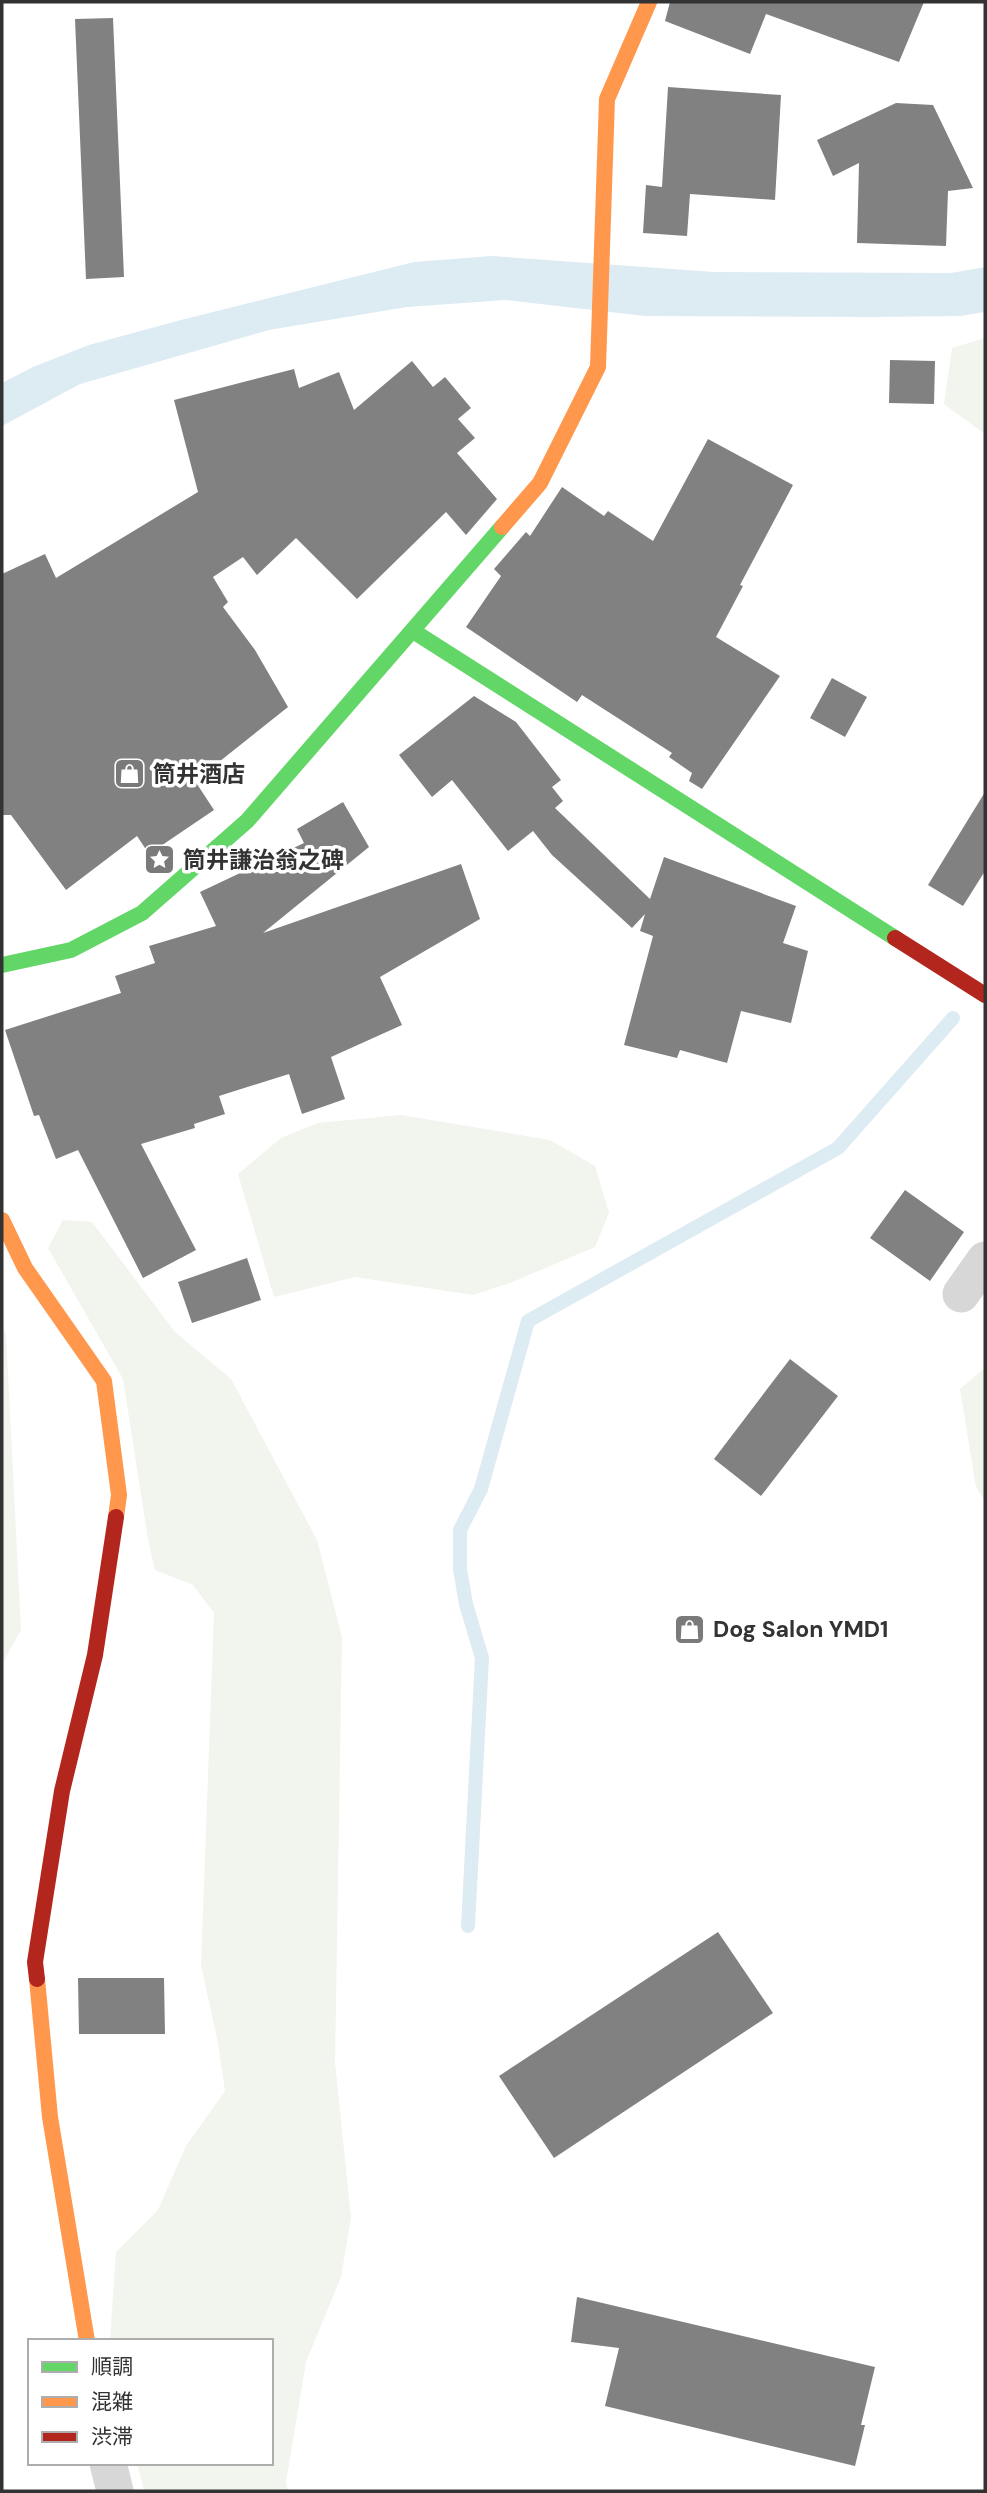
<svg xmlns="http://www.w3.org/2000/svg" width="987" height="2493" font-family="'DM Sans','Noto Sans JP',sans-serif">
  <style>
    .green { fill: #f1f5ed }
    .water { fill: #ddebf3 }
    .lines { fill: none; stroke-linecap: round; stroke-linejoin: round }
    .stream { stroke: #ddebf3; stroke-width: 14 }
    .building { fill: #818181 }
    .street { stroke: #d7d7d7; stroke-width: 37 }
    .fast { stroke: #63d668; stroke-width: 16 }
    .slow { stroke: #ff974d; stroke-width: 16 }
    .jam { stroke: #b3261e; stroke-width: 16 }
    .labels { text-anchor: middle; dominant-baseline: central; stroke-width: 7; stroke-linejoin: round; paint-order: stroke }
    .poi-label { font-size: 23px; font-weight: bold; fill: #333; stroke: #fff; text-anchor: start }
  </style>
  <rect width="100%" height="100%" fill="#fff"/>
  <g class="green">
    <path d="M 985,338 L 985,434 L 944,404 L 952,348 Z"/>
    <path d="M 401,1115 L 550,1140 L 595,1166 L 609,1213 L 595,1247 L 510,1283 L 473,1295 L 355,1277 L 274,1297 L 238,1174 L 281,1138 L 318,1123 Z"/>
    <path d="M 63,1220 L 92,1222 L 175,1332 L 231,1379 L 317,1540 L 342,1637 L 335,2062 L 351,2218 L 341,2277 L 306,2362 L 286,2482 L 288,2491 L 144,2491 L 137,2463 L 271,2463 L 271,2341 L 110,2341 L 116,2252 L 158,2210 L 186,2146 L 225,2091 L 218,2043 L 201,1965 L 214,1613 L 193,1585 L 155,1570 L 148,1539 L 123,1379 L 48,1248 Z"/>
    <path d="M 2,1326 L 6,1335 L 21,1630 L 2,1664 Z"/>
    <path d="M 985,1368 L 985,1501 L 976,1487 L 960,1389 Z"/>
  </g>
  <path class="water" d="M 492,256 L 714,272 L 951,273 L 985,267 L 985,312 L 960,316 L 870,317 L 645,316 L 505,300 L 407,307 L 269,330 L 80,384 L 2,426 L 2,383 L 33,367 L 89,345 L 181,320 L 414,262 Z"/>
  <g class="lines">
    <path class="stream" d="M 468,1926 L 482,1658 L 466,1604 L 460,1569 L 460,1530 L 481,1489 L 528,1321 L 838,1148 L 953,1018"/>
  </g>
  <g class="building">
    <path d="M 670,2 L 924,2 L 899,62 L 766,14 L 750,54 L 665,21 Z"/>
    <path d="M 113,18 L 124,277 L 86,279 L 75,19 Z"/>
    <path d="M 668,87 L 781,95 L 775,200 L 690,194 L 687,236 L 643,233 L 646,185 L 662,187 Z"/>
    <path d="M 896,103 L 933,105 L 973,188 L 948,191 L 946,246 L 857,243 L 859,163 L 833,176 L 817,140 Z"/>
    <path d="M 890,360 L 935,361 L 934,404 L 889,403 Z"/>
    <path d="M 412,361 L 433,387 L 445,377 L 471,408 L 458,419 L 475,438 L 457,453 L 497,499 L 466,535 L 446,512 L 357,599 L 296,538 L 257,575 L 243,557 L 213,577 L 228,602 L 223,607 L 255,650 L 288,707 L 195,781 L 214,810 L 149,854 L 137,836 L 66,890 L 11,815 L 2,815 L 2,574 L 45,554 L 56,578 L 198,492 L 174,400 L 294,369 L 299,388 L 339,372 L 354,410 Z"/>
    <path d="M 708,439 L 793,485 L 740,585 L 743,586 L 716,637 L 780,676 L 702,789 L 689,781 L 692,773 L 669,757 L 672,753 L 582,695 L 577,702 L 466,627 L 501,576 L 494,569 L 526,532 L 530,536 L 562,487 L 604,516 L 608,511 L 653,541 Z"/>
    <path d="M 832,678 L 867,697 L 845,737 L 810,718 Z"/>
    <path d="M 474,696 L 516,722 L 561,780 L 552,787 L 563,801 L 555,808 L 650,899 L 664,857 L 796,906 L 783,943 L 808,951 L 791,1023 L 741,1011 L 727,1063 L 680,1050 L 677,1058 L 624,1045 L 653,936 L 640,931 L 645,914 L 632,928 L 552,855 L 533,831 L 508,851 L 452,780 L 432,797 L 399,755 Z"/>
    <path d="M 985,792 L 985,871 L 963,906 L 928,885 Z"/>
    <path d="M 343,802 L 369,847 L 263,933 L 461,864 L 480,919 L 380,977 L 402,1025 L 331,1057 L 345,1099 L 302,1114 L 289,1074 L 219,1096 L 225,1114 L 194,1124 L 195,1128 L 141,1144 L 196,1250 L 143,1278 L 78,1150 L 56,1159 L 39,1115 L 34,1116 L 5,1030 L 121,993 L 115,976 L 155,963 L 149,946 L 216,926 L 200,892 L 304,843 L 297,829 Z"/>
    <path d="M 905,1190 L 964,1232 L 930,1281 L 870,1238 Z"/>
    <path d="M 247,1258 L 261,1300 L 192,1323 L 178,1282 Z"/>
    <path d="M 790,1359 L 838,1396 L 761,1496 L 714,1459 Z"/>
    <path d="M 718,1932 L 773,2013 L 554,2158 L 499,2076 Z"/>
    <path d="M 78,1978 L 164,1978 L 165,2034 L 79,2034 Z"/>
    <path d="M 577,2297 L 875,2367 L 861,2425 L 865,2425 L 855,2466 L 605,2406 L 619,2348 L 571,2342 Z"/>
  </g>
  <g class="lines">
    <g class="street">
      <path d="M 961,1294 L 985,1260"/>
      <path d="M 108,2463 L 115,2491"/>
    </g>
    <g class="fast">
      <path d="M 413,631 L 895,938"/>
      <path d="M 2,965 L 71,950 L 142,913 L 247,821 L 502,527"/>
    </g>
    <g class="slow">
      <path d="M 502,527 L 540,483 L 598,367 L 607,99 L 649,2"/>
      <path d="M 2,1220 L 25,1268 L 104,1381 L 119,1495 L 116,1517"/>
      <path d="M 37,1979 L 50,2117 L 87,2341"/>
    </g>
    <g class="jam">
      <path d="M 895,938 L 985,995"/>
      <path d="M 37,1979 L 35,1962 L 62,1791 L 95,1655 L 116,1517"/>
    </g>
  </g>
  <defs>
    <symbol id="shop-square" viewBox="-11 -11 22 22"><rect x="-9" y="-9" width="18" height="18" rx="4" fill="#7a7a7a" stroke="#fff"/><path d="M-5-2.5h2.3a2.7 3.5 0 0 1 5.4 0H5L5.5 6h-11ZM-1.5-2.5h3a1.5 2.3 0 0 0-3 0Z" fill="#fff"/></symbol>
    <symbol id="sight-square" viewBox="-11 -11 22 22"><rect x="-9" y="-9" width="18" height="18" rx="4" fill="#7a7a7a" stroke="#fff"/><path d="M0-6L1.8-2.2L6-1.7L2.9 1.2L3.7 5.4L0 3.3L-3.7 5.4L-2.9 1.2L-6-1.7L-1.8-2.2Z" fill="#fff"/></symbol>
  </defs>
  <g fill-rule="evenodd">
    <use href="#shop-square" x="112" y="756" width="35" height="35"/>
    <use href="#sight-square" x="142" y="842" width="35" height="35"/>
    <use href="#shop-square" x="672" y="1612" width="35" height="35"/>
  </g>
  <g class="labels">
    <g class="poi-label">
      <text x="153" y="774">筒井酒店</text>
      <text x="183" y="860">筒井謙治翁之碑</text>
      <text x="713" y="1629">Dog Salon YMD1</text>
    </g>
  </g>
  <rect width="987" height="2493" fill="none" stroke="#333333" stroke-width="7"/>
  <rect x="28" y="2339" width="245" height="126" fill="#ffffff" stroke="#adadad" stroke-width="2"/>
  <rect x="42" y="2362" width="35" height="10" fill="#63d668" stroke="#adadad" stroke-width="2"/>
  <text x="91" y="2374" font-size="21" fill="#333333">順調</text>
  <rect x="42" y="2397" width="35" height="10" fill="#ff974d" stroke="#adadad" stroke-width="2"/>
  <text x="91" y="2409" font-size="21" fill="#333333">混雑</text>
  <rect x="42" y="2432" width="35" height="10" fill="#b3261e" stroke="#adadad" stroke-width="2"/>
  <text x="91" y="2444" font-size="21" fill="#333333">渋滞</text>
</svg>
